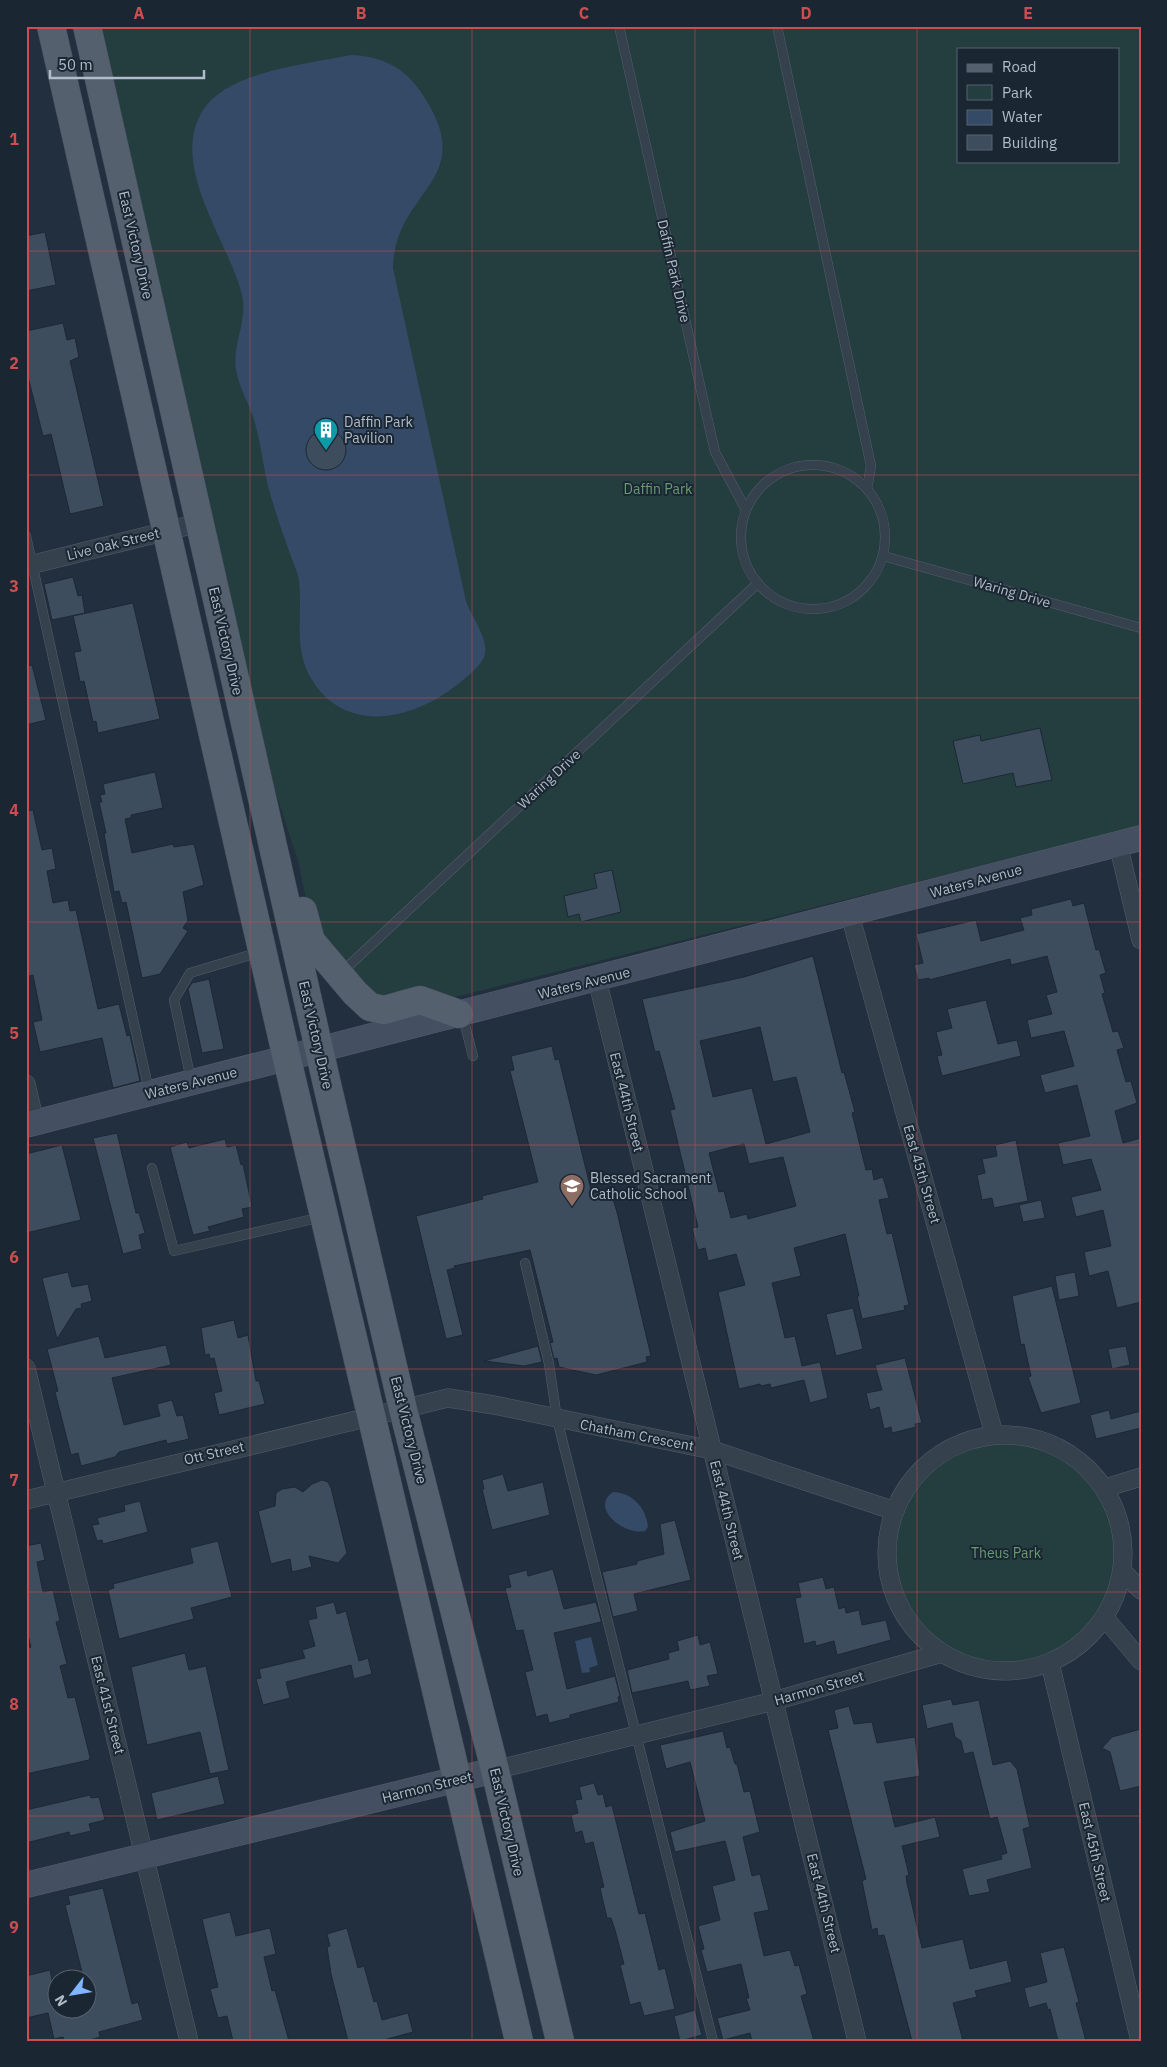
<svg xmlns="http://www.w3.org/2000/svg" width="1167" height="2067" font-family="'IBM Plex Sans',sans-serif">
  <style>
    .green { fill: #243d3f; fill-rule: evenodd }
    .water { fill: #344a67 }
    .building { fill: #3d4d5e; stroke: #1d2835; fill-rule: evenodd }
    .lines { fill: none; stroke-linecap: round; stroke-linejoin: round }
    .service-casing { stroke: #545e6c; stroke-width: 10 }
    .minor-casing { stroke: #545e6c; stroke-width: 19 }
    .secondary-casing { stroke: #545e6c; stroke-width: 26 }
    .primary-casing { stroke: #3f4a57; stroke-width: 29 }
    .service { stroke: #36414e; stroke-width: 9 }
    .minor { stroke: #36414e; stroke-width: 18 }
    .secondary { stroke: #445061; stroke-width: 25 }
    .primary { stroke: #54606e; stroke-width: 28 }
    .grid { fill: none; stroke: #cd4d50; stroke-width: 1; stroke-opacity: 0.55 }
    .labels { text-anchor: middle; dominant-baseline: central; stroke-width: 4; stroke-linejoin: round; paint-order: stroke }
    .street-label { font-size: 14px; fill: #b1bbc9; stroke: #1b2633 }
    .poi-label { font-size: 14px; fill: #b1bbc9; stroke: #1b2633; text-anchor: start }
    .park-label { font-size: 14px; fill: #679c72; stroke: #1b2633 }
    .neatline { fill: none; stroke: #cd4d50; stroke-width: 2 }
    .grid-label { font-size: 16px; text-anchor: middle; font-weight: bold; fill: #cd4d50 }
  </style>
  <rect width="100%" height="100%" fill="#222f3e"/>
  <g class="green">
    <path d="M 100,26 L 1141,26 L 1141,826 L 447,999 L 371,999 L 310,919 L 298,861 L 260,745 ZM 958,49 L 1118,49 L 1118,161 L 958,161 Z"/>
    <circle cx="1006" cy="1553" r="118"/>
  </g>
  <g class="water">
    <path d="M 351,55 C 381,56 404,67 421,92 C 482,182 395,187 393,268 L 466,601 C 471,616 488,637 485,654 C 483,664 471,673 463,680 C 417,720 342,739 308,673 C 293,641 304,608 298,575 C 287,546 276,516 268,486 C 263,465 261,444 255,423 C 250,405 239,388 236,370 C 232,344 248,321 242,295 C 229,241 168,166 203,110 C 228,71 308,64 351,55 Z"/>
    <path d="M 613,1492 C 633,1493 646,1508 648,1527 L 645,1531 C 625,1536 589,1508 613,1492 Z"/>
    <path d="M 591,1637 L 598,1665 L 589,1668 L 590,1672 L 582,1673 L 575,1641 Z"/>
  </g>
  <g class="building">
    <path d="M 45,232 L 56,285 L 26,291 L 26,236 Z"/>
    <path d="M 63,323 L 67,340 L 75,338 L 79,357 L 70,361 L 104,506 L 70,514 L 51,434 L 43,436 L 26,369 L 26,331 Z"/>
    <circle cx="326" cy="450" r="20"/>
    <path d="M 73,577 L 78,596 L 82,595 L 85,613 L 52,620 L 44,584 Z"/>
    <path d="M 133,603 L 160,719 L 98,733 L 96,721 L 93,722 L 84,681 L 80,682 L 74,652 L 81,651 L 73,616 Z"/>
    <path d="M 32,665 L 46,720 L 26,725 L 26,666 Z"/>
    <path d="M 1040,728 L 1052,780 L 1016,787 L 1013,773 L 963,784 L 953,741 L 980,735 L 981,741 Z"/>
    <path d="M 155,772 L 163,808 L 131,815 L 131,818 L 125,819 L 132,853 L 173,844 L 174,847 L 194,844 L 204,885 L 183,892 L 188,920 L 183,928 L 188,931 L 160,974 L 142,978 L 126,902 L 122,903 L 119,891 L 114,892 L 104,833 L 106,833 L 99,802 L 102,802 L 100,795 L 105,794 L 103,784 Z"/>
    <path d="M 33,810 L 42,850 L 52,848 L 56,869 L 47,871 L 53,903 L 68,900 L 70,911 L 76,910 L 98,1009 L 119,1004 L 127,1036 L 130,1035 L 140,1081 L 113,1088 L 102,1038 L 40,1052 L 33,1022 L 42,1020 L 33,975 L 26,977 L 26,811 Z"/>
    <path d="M 612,870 L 621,912 L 581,922 L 579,914 L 568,917 L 564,896 L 597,888 L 594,874 Z"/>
    <path d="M 1071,899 L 1073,906 L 1084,903 L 1096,950 L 1099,949 L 1106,973 L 1100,975 L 1105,993 L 1102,994 L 1113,1032 L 1118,1031 L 1124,1048 L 1117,1050 L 1126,1082 L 1131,1081 L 1137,1103 L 1115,1111 L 1123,1143 L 1141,1138 L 1141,1302 L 1117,1308 L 1108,1271 L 1089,1276 L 1084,1252 L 1111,1246 L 1103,1210 L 1076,1217 L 1071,1197 L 1101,1190 L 1091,1159 L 1063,1165 L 1058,1143 L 1090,1136 L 1077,1085 L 1045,1093 L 1040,1075 L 1074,1066 L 1064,1031 L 1031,1038 L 1027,1020 L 1052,1014 L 1046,995 L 1057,992 L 1047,956 L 1011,965 L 1010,959 L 929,980 L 929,978 L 918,980 L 914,965 L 923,963 L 916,934 L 976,920 L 981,941 L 1024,930 L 1020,918 L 1032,915 L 1031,909 Z"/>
    <path d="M 813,956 L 842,1073 L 844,1072 L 855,1112 L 852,1113 L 866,1170 L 872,1169 L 874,1180 L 883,1177 L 889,1198 L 879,1200 L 887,1234 L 892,1233 L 909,1305 L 904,1306 L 905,1310 L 862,1319 L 857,1296 L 859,1296 L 845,1234 L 794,1248 L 801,1276 L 772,1283 L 785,1338 L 795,1336 L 802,1366 L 820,1362 L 828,1398 L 810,1403 L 804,1380 L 771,1388 L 770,1384 L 761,1386 L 760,1384 L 739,1389 L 718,1292 L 745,1285 L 736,1254 L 708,1261 L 705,1248 L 698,1250 L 692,1228 L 698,1227 L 670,1110 L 675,1109 L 659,1051 L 655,1052 L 642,999 L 744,977 ZM 760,1027 L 773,1082 L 796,1077 L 810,1132 L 766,1144 L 752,1088 L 713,1097 L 700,1041 ZM 744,1144 L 749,1164 L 783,1157 L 796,1206 L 748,1219 L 747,1214 L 731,1218 L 724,1191 L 719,1192 L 709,1153 Z"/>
    <path d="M 209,979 L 224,1049 L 202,1053 L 188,989 L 192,983 Z"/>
    <path d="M 986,1000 L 998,1044 L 1017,1040 L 1021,1056 L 942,1076 L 937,1056 L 942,1055 L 936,1032 L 952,1028 L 947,1009 Z"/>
    <path d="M 552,1046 L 555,1060 L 559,1059 L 592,1194 L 603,1191 L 605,1197 L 612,1196 L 617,1212 L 651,1356 L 646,1357 L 647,1362 L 596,1375 L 559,1367 L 557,1358 L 554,1359 L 550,1343 L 553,1342 L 530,1250 L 454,1266 L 455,1268 L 447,1270 L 463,1335 L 446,1339 L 416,1216 L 483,1199 L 482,1196 L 538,1182 L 510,1071 L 514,1070 L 511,1056 Z"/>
    <path d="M 117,1133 L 136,1213 L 139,1213 L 145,1233 L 139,1235 L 142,1249 L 123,1254 L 93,1138 Z"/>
    <path d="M 225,1139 L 227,1147 L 236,1145 L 241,1165 L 243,1164 L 252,1207 L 242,1209 L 244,1217 L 208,1227 L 210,1231 L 193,1235 L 170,1147 L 187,1142 L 189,1148 Z"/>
    <path d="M 1016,1140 L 1028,1201 L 994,1208 L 992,1198 L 982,1200 L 977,1175 L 985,1173 L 982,1159 L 997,1156 L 995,1145 Z"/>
    <path d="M 62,1145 L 81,1220 L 26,1233 L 26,1154 Z"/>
    <path d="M 1041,1200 L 1045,1218 L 1023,1222 L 1019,1205 Z"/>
    <path d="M 68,1272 L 72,1287 L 88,1284 L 92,1301 L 81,1304 L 82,1308 L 76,1309 L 57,1339 L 42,1278 Z"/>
    <path d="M 1075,1272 L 1079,1296 L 1059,1300 L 1055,1276 Z"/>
    <path d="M 1052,1286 L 1081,1403 L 1041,1413 L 1028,1377 L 1031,1376 L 1024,1344 L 1021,1345 L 1012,1296 Z"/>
    <path d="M 853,1308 L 863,1349 L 836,1356 L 826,1314 Z"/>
    <path d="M 234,1320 L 238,1338 L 248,1335 L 256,1381 L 259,1381 L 265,1404 L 219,1415 L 214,1393 L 222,1391 L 214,1358 L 210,1359 L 209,1354 L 205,1355 L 201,1328 Z"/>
    <path d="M 99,1336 L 105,1358 L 166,1345 L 171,1365 L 112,1378 L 124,1425 L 160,1416 L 157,1404 L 172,1400 L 177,1416 L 183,1415 L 189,1439 L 167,1444 L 166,1440 L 119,1452 L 115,1457 L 81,1466 L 78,1453 L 71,1455 L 55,1392 L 58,1391 L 47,1349 Z"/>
    <path d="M 538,1346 L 542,1362 L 524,1366 L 484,1361 Z"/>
    <path d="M 1126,1346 L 1130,1365 L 1112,1369 L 1108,1349 Z"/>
    <path d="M 905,1358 L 922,1423 L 915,1424 L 916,1427 L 892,1433 L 891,1427 L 884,1429 L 879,1407 L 870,1410 L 866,1393 L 882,1390 L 875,1365 Z"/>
    <path d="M 1109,1410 L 1111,1419 L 1141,1411 L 1141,1428 L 1096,1439 L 1090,1415 Z"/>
    <path d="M 503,1474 L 508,1491 L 543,1482 L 550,1515 L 492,1530 L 482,1489 L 484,1489 L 482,1480 Z"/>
    <path d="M 322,1480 L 328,1482 L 331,1488 L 347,1553 L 338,1563 L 309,1556 L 312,1567 L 292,1572 L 290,1559 L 271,1564 L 258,1511 L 275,1506 L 276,1493 L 282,1489 L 295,1487 L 303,1492 L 312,1484 Z"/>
    <path d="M 140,1501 L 148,1532 L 103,1544 L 102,1540 L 97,1541 L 92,1525 L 99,1524 L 97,1518 L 125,1511 L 124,1505 Z"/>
    <path d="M 675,1520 L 691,1580 L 634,1594 L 638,1611 L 613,1617 L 602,1572 L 637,1564 L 637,1561 L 664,1554 L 660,1524 Z"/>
    <path d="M 218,1541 L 232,1597 L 191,1608 L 194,1619 L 119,1639 L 108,1590 L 114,1588 L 113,1584 L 193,1563 L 190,1548 Z"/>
    <path d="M 41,1543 L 45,1560 L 37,1562 L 43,1592 L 53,1590 L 60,1621 L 56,1622 L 67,1664 L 60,1666 L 68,1698 L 75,1697 L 90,1757 L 89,1760 L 26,1774 L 26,1648 L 31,1647 L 26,1628 L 26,1546 Z"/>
    <path d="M 553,1569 L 564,1609 L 596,1602 L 601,1620 L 601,1622 L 554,1633 L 567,1689 L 615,1676 L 620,1696 L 618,1697 L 619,1702 L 570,1715 L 570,1718 L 549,1723 L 547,1714 L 536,1717 L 525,1672 L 533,1670 L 523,1630 L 516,1631 L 505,1588 L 511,1587 L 508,1575 L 527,1570 L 528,1576 Z"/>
    <path d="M 823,1577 L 826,1589 L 834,1587 L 839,1609 L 845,1607 L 846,1613 L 859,1610 L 862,1625 L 886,1620 L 891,1640 L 837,1655 L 834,1641 L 816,1646 L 815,1641 L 804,1644 L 795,1598 L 801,1597 L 798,1583 Z"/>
    <path d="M 334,1602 L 337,1614 L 346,1611 L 359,1661 L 368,1658 L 372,1674 L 354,1679 L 351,1665 L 286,1682 L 290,1698 L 263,1705 L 256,1679 L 261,1678 L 259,1669 L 305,1658 L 302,1650 L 315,1646 L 308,1620 L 317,1618 L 315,1607 Z"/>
    <path d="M 698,1635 L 700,1645 L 710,1642 L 718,1674 L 707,1676 L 710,1686 L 690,1690 L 688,1681 L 632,1693 L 627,1670 L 669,1659 L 668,1653 L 679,1650 L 677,1641 Z"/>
    <path d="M 185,1653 L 189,1670 L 206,1666 L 229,1770 L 210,1774 L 200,1732 L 147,1745 L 131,1667 Z"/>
    <path d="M 951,1699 L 953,1705 L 979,1700 L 993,1765 L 1010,1761 L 1017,1769 L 1030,1827 L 1023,1829 L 1032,1868 L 987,1880 L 990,1892 L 969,1896 L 962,1869 L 1002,1859 L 1001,1855 L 1007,1853 L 997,1817 L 990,1819 L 973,1752 L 964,1754 L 961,1741 L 955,1737 L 952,1723 L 927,1729 L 922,1705 Z"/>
    <path d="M 849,1706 L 854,1724 L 872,1722 L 877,1743 L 915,1737 L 920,1776 L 884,1782 L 895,1827 L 935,1817 L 940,1837 L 902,1846 L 909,1875 L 906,1876 L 907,1883 L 922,1948 L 963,1939 L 970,1969 L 1007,1960 L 1012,1982 L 975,1991 L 977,1997 L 953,2003 L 963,2041 L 912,2041 L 884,1935 L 878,1936 L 877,1928 L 872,1930 L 862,1881 L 866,1879 L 828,1730 L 838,1728 L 834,1710 Z"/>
    <path d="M 1141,1729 L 1141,1786 L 1120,1791 L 1110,1752 L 1102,1748 L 1112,1737 Z"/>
    <path d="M 723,1731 L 727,1748 L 730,1747 L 735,1764 L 737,1764 L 744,1792 L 750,1791 L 760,1832 L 743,1837 L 752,1876 L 760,1874 L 769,1910 L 754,1913 L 764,1956 L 790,1950 L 795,1966 L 799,1965 L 807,1994 L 801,1996 L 814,2041 L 752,2041 L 750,2033 L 723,2040 L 717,2018 L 750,2010 L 746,1998 L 749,1998 L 741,1964 L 707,1972 L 701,1950 L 704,1949 L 698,1926 L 720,1920 L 712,1886 L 735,1880 L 725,1841 L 675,1852 L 670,1832 L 705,1821 L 690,1762 L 666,1769 L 660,1745 Z"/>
    <path d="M 218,1776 L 225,1804 L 157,1820 L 151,1793 Z"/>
    <path d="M 594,1783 L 598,1795 L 603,1794 L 606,1807 L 612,1805 L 639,1914 L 645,1913 L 659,1970 L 665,1968 L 675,2009 L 644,2016 L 640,2002 L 630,2005 L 620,1965 L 624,1964 L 615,1930 L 611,1918 L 607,1918 L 600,1888 L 604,1887 L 593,1842 L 585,1844 L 582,1831 L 575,1833 L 571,1815 L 578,1813 L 575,1800 L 582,1799 L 579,1787 Z"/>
    <path d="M 90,1795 L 91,1798 L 99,1797 L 105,1820 L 89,1824 L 91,1831 L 70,1836 L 69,1832 L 26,1843 L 26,1810 Z"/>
    <path d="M 103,1888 L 132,2004 L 138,2002 L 143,2020 L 99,2032 L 100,2037 L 87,2041 L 64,2041 L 63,2037 L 54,2039 L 48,2013 L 26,2018 L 26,1976 L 50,1970 L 58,2010 L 88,2010 L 88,2003 L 90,2003 L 88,1980 L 84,1980 L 65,1905 L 70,1904 L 68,1896 Z"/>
    <path d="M 230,1912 L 236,1936 L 270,1928 L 276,1954 L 264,1957 L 272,1991 L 275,1990 L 289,2041 L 233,2041 L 227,2016 L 218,2018 L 210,1989 L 218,1987 L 202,1919 Z"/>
    <path d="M 347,1928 L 358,1968 L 364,1966 L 374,2002 L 377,2001 L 382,2020 L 408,2013 L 413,2032 L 380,2041 L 348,2041 L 331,1974 L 327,1947 L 330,1946 L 327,1934 Z"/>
    <path d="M 1064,1947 L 1079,2002 L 1076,2003 L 1086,2041 L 1058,2041 L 1050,2009 L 1048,2010 L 1046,2003 L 1029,2008 L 1024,1988 L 1047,1982 L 1040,1953 Z"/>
    <path d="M 695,2010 L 702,2035 L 680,2041 L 674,2016 Z"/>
  </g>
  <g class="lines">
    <defs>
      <g id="service">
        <path d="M 619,26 L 715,452 L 746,510"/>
        <path d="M 777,26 L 871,466 L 867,489"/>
        <circle cx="813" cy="537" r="72"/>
        <path d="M 26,536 L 149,1091"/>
        <path d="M 883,556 L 1141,628"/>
        <path d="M 341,973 L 758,583"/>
        <path d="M 462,1014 L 473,1056"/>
        <path d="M 191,1080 L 174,1000 L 190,973 L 260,952"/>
        <path d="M 152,1168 L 174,1251 L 322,1217"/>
        <path d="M 525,1263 L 549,1364 L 557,1419 L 713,2041"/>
      </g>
      <g id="minor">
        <path d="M 26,566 L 199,523"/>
        <path d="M 1118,844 L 1141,940"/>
        <path d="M 850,915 L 994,1434"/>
        <path d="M 597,979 L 857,2041"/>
        <path d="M 26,1084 L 35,1123"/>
        <path d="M 26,1368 L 189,2041"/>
        <circle cx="1005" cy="1553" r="118"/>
        <path d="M 1105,1488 L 1141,1477"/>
        <path d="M 26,1500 L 448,1398 L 494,1405 L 712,1450 L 895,1511"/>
        <path d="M 1123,1572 L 1141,1590"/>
        <path d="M 1105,1618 L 1141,1661"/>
        <path d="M 1050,1663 L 1140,2041"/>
        <path d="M 495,1770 L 774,1701 L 942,1653"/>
      </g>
      <g id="secondary">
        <path d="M 26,1125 L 1141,838"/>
        <path d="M 26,1885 L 495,1770"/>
      </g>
      <g id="primary">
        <path d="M 51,26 L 287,1059 L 519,2041"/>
        <path d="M 87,26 L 326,1080 L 403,1409 L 495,1770 L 560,2041"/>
        <path d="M 303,911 L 311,941 L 355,993 L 370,1007 L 384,1010 L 420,1000 L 459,1014"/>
      </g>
    </defs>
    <use href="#service" class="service-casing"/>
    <use href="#minor" class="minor-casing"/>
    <use href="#secondary" class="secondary-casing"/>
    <use href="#primary" class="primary-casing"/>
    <use href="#service" class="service"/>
    <use href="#minor" class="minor"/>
    <use href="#secondary" class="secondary"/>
    <use href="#primary" class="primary"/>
  </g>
  <path class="grid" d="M 250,26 L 250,2041M 472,26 L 472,2041M 695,26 L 695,2041M 917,26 L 917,2041M 26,251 L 1141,251M 26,475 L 1141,475M 26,698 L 1141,698M 26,922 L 1141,922M 26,1145 L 1141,1145M 26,1369 L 1141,1369M 26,1592 L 1141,1592M 26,1816 L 1141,1816"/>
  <defs>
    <symbol id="building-pin" viewBox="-11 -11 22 30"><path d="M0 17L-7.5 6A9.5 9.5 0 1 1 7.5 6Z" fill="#0f9aa8" stroke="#1b2633"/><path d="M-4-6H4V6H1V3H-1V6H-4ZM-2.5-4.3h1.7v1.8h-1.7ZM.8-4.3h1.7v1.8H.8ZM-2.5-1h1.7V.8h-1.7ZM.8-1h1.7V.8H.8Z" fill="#fff"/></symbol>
    <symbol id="school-pin" viewBox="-11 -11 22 30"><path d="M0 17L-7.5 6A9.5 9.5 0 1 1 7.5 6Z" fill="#8d6e63" stroke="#1b2633"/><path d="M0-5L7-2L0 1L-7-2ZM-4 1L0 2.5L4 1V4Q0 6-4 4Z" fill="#fff"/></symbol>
  </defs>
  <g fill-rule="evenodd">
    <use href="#building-pin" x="312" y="416" width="28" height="38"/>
    <use href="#school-pin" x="558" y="1172" width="28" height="38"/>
  </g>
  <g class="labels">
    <g class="street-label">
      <text transform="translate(136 245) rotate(77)">East Victory Drive</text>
      <text transform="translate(674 271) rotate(77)">Daffin Park Drive</text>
      <text transform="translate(113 544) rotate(-14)">Live Oak Street</text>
      <text transform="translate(1012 592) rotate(16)">Waring Drive</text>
      <text transform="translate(226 641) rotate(77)">East Victory Drive</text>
      <text transform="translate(549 779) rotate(-43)">Waring Drive</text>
      <text transform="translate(976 881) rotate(-15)">Waters Avenue</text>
      <text transform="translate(584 983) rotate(-14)">Waters Avenue</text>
      <text transform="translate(316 1035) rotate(77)">East Victory Drive</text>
      <text transform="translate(191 1083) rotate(-14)">Waters Avenue</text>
      <text transform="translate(627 1102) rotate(76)">East 44th Street</text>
      <text transform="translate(922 1174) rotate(74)">East 45th Street</text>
      <text transform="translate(409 1430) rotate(76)">East Victory Drive</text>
      <text transform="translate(637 1435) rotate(11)">Chatham Crescent</text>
      <text transform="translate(214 1453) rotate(-13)">Ott Street</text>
      <text transform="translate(727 1510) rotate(76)">East 44th Street</text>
      <text transform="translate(819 1688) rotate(-16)">Harmon Street</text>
      <text transform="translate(108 1705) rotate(76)">East 41st Street</text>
      <text transform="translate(427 1787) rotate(-14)">Harmon Street</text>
      <text transform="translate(507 1822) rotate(77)">East Victory Drive</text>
      <text transform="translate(1095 1852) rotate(77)">East 45th Street</text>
      <text transform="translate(824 1903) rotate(76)">East 44th Street</text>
    </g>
    <g class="poi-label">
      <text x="344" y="422">Daffin Park<tspan x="344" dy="16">Pavilion</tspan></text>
      <text x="590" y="1178">Blessed Sacrament<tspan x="590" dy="16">Catholic School</tspan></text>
    </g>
    <g class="park-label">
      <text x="658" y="489">Daffin Park</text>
      <text x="1006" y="1553">Theus Park</text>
    </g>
  </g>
  <rect width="1167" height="2067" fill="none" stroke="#1b2633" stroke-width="55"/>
  <rect x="957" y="48" width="162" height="115" fill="#1b2633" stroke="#57626f"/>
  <rect x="967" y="64" width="25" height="8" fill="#54606e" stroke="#57626f"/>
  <text x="1002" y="72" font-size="15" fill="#b1bbc9">Road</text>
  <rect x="967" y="85" width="25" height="15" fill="#243d3f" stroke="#57626f"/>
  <text x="1002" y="98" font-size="15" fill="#b1bbc9">Park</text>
  <rect x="967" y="110" width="25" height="15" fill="#344a67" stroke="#57626f"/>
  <text x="1002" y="122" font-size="15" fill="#b1bbc9">Water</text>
  <rect x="967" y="135" width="25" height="15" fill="#3d4d5e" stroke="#57626f"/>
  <text x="1002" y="148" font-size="15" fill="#b1bbc9">Building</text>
  <g transform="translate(72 1994) rotate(239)"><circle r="24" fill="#1b2633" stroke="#57626f"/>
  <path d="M0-4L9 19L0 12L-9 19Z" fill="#81b5ff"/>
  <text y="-8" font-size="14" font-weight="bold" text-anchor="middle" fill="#b1bbc9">N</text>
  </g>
  <path d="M50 70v8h154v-8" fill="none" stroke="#b1bbc9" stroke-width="2.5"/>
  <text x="58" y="70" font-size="15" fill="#b1bbc9" stroke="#1b2633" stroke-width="4" paint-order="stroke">50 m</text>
  <rect x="28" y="28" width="1112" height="2012" class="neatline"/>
  <g class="grid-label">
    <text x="139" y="19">A</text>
    <text x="361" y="19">B</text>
    <text x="584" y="19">C</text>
    <text x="806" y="19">D</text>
    <text x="1028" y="19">E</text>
    <text x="14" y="145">1</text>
    <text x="14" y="369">2</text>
    <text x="14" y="592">3</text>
    <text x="14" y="816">4</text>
    <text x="14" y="1039">5</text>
    <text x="14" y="1263">6</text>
    <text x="14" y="1486">7</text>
    <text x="14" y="1710">8</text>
    <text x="14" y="1933">9</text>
  </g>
</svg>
